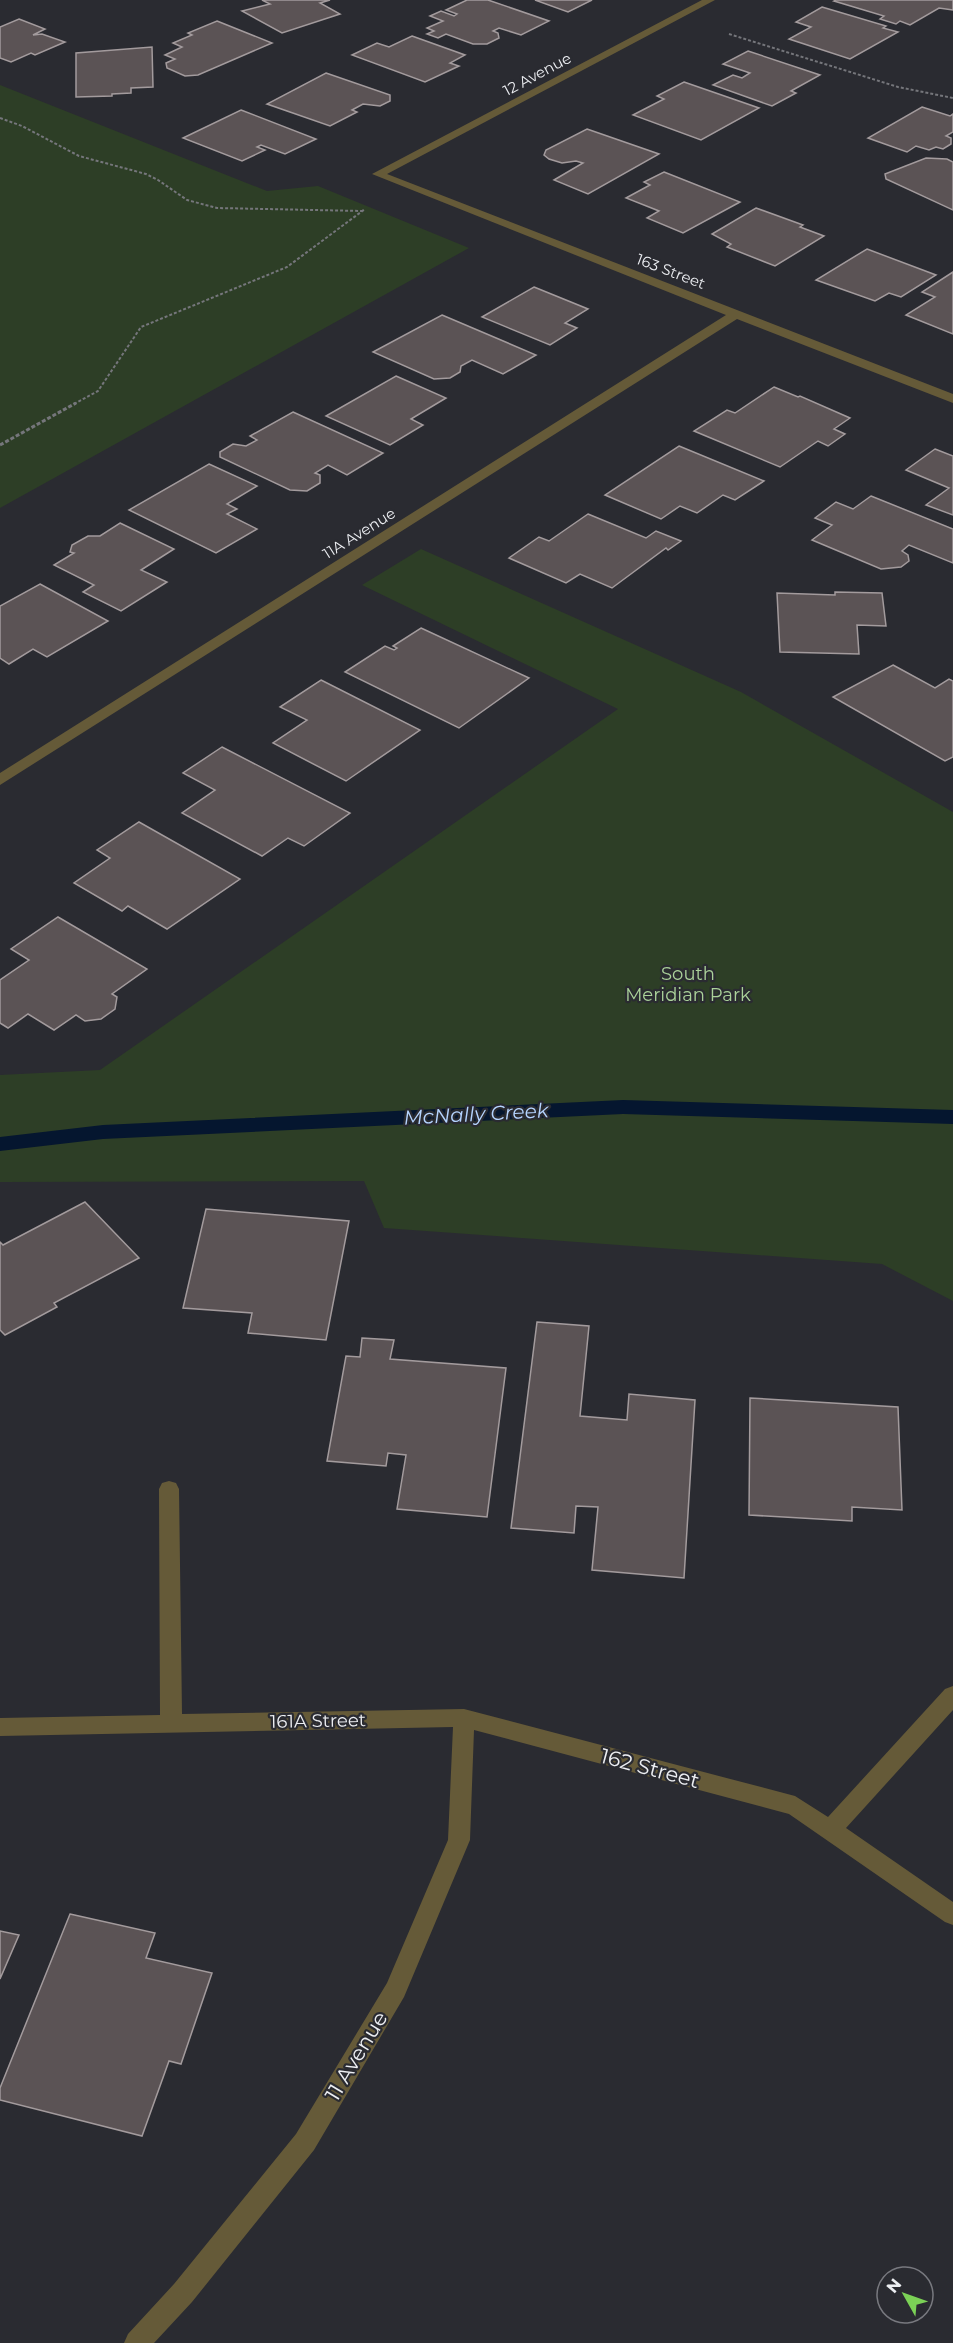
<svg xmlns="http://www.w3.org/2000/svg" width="953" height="2343" font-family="Montserrat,sans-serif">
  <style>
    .green { fill: #2d3e26 }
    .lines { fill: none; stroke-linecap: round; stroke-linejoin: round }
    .stream { fill: #05162f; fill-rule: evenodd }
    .building { fill: #5b5355; stroke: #a39b9d; stroke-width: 1.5 }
    .path-far1 { stroke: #75767b; stroke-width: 2; stroke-dasharray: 3 2; stroke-linecap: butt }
    .path { stroke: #75767b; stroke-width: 3; stroke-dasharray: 4 2; stroke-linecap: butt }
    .minor { fill: #655a38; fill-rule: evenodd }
    .labels { text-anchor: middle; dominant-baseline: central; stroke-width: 4.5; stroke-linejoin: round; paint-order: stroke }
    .far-street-label { font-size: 15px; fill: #edeff3; stroke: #2a2b31 }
    .park-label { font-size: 18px; fill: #abd29a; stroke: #2a2b31 }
    .street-label { font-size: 18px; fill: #edeff3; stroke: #2a2b31 }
    .water-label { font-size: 20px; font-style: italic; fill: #b5d4ff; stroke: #2a2b31 }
    .near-street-label { font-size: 21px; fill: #edeff3; stroke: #2a2b31 }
  </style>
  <rect width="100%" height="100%" fill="#2a2b31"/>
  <g class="green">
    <path d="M 0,85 L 267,191 L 318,186 L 469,248 L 0,508 Z"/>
    <path d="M 421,549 L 741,692 L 953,812 L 953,1301 L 882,1264 L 384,1228 L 364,1181 L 0,1182 L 0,1075 L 100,1070 L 618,709 L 362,585 Z"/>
  </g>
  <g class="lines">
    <path class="stream" d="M 623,1100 L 953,1110 L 953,1124 L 623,1114 L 103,1139 L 0,1151 L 0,1137 L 103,1125 Z"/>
  </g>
  <g class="building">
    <path d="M 262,0 L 330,0 L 320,3 L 340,14 L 282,33 L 242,11 L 270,4 Z"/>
    <path d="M 467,0 L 488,0 L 549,21 L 521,35 L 499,28 L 493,31 L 498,33 L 499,38 L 487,44 L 473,44 L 446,34 L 438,38 L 427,34 L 434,31 L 427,28 L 443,21 L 430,16 L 441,11 L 454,16 L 457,14 L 446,10 Z"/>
    <path d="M 535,0 L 592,0 L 568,12 Z"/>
    <path d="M 836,0 L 953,0 L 953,10 L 939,8 L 910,25 L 900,21 L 896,24 L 880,19 L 884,16 L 834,1 Z"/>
    <path d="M 822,7 L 886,26 L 883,28 L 898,32 L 850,59 L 789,39 L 811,27 L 796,22 Z"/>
    <path d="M 19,19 L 45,29 L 33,35 L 42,34 L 65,42 L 35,55 L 31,53 L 11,62 L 0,58 L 0,27 Z"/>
    <path d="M 217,21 L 272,43 L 198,75 L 185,76 L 167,68 L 166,63 L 175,59 L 165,55 L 182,47 L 173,43 L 192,35 L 188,33 Z"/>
    <path d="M 412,36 L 465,55 L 450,63 L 459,66 L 425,82 L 352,55 L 377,43 L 389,47 Z"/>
    <path d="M 152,47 L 153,87 L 131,88 L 131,93 L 112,94 L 112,96 L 76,97 L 76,53 Z"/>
    <path d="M 748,51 L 820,75 L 791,91 L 796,93 L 772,106 L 713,85 L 733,75 L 742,78 L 750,73 L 723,64 Z"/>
    <path d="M 326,73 L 390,95 L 390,101 L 380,106 L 363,104 L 352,110 L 357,112 L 330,126 L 267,104 Z"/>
    <path d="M 684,82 L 759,108 L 701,140 L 633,115 L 664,99 L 657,96 Z"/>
    <path d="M 922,107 L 950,116 L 953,114 L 953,132 L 946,136 L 951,138 L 951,144 L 943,149 L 936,147 L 929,150 L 916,146 L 907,152 L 868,138 Z"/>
    <path d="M 241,110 L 316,139 L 285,154 L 261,145 L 257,147 L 265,150 L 242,161 L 183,138 Z"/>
    <path d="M 587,129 L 659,154 L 588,194 L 554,180 L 583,163 L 576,161 L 562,163 L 549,159 L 544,155 L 546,150 Z"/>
    <path d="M 926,158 L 947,159 L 953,162 L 953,210 L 886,179 L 885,174 Z"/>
    <path d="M 664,172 L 740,202 L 683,233 L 647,218 L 659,211 L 626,198 L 650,185 L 644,182 Z"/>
    <path d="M 756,208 L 803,225 L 800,227 L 824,236 L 775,266 L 727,247 L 731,244 L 712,234 Z"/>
    <path d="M 867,249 L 936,275 L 901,297 L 889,293 L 875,301 L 816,280 Z"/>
    <path d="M 953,272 L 953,334 L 906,315 L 935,297 L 922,292 Z"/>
    <path d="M 534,287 L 588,309 L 565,323 L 577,328 L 550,345 L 482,317 Z"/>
    <path d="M 442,315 L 536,355 L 503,374 L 472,360 L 461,366 L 460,372 L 450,378 L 434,379 L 373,352 Z"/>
    <path d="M 396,376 L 446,398 L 411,419 L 423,425 L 390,445 L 326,416 Z"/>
    <path d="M 774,387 L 798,397 L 800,396 L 850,418 L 834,429 L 845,434 L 828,446 L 818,441 L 780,467 L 694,431 L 727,410 L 735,413 Z"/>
    <path d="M 293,412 L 383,453 L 347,475 L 328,465 L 315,473 L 320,475 L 320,483 L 307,491 L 290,490 L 220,457 L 220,452 L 233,444 L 246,446 L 257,440 L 250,436 Z"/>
    <path d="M 679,446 L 764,481 L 735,500 L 723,495 L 697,513 L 680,506 L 661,519 L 605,495 Z"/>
    <path d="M 935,449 L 953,456 L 953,515 L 926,505 L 949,488 L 906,470 Z"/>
    <path d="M 209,464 L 257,486 L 227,504 L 237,509 L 227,514 L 257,529 L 216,553 L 129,510 Z"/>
    <path d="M 871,496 L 953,529 L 953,563 L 909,545 L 902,551 L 908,555 L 909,561 L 901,567 L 881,569 L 812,540 L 832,525 L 815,518 L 836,502 L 853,509 Z"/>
    <path d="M 588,514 L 646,538 L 656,531 L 681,541 L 668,550 L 666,548 L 612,588 L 580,574 L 566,583 L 509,558 L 539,537 L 549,541 Z"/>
    <path d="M 120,523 L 174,549 L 141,570 L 167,582 L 121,611 L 83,592 L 94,585 L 54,565 L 74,553 L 70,552 L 72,545 L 88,536 L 100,536 Z"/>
    <path d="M 40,584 L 108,621 L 47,657 L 33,649 L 9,664 L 0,658 L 0,606 Z"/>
    <path d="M 835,592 L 882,593 L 886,626 L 857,625 L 859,654 L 780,652 L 777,593 L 835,595 Z"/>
    <path d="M 421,628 L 529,678 L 459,728 L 345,672 L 385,646 L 394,650 L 397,648 L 393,646 Z"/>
    <path d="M 893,665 L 935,688 L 949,679 L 953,681 L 953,757 L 945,761 L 833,697 Z"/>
    <path d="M 321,680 L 420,730 L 346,781 L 273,743 L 307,720 L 280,707 Z"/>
    <path d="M 222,747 L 350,813 L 304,846 L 288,838 L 262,856 L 182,813 L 215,790 L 183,773 Z"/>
    <path d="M 139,822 L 240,879 L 167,929 L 128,906 L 122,911 L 74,883 L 110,858 L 97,850 Z"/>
    <path d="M 58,917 L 147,969 L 112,994 L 117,997 L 115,1009 L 101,1019 L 85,1021 L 76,1015 L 54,1030 L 28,1014 L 8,1028 L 0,1023 L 0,980 L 29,960 L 11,949 Z"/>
    <path d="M 85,1202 L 139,1258 L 54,1303 L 57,1307 L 5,1335 L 0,1330 L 0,1242 L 3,1245 Z"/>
    <path d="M 206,1209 L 349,1221 L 326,1340 L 248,1333 L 252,1313 L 183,1308 Z"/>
    <path d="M 537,1322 L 589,1326 L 580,1416 L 627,1420 L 629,1394 L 695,1400 L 684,1578 L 592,1570 L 598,1507 L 576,1506 L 574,1533 L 511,1528 Z"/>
    <path d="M 362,1338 L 394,1340 L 390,1359 L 506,1368 L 487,1517 L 397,1509 L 406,1455 L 388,1453 L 386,1466 L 327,1461 L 346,1356 L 360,1357 Z"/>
    <path d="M 750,1398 L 898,1407 L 902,1510 L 852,1507 L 852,1521 L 749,1515 Z"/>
    <path d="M 70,1914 L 155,1933 L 146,1958 L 212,1973 L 181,2064 L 169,2061 L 142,2136 L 0,2100 L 0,2088 Z"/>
    <path d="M 0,1931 L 19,1935 L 0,1979 Z"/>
  </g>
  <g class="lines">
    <g class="path-far1">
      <path d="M 729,34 L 898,87 L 953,98"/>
      <path d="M 0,118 L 22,126 L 79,156 L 146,174 L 158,180 L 187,200 L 217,208 L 362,211"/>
      <path d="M 74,404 L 98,391 L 141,327 L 287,267 L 365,209"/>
    </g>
    <path class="path" d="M 0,445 L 76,403"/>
    <g class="minor">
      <path d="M 702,0 L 715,0 L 387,174 L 953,394 L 953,403 L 737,319 L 0,785 L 0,773 L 726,315 L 372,174 Z"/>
      <path d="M 169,1481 L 176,1483 L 179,1489 L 182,1714 L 464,1709 L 795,1796 L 828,1817 L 945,1689 L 953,1686 L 953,1710 L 846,1828 L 953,1902 L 953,1925 L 945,1922 L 789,1814 L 474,1730 L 470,1840 L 404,1997 L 314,2150 L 192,2302 L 154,2343 L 124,2343 L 128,2334 L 174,2284 L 296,2134 L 387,1983 L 448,1840 L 453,1727 L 0,1736 L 0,1718 L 160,1715 L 159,1489 L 162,1483 Z"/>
    </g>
  </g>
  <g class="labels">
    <g class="far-street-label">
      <text transform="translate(537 74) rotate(-28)">12 Avenue</text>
      <text transform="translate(671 271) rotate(21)">163 Street</text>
      <text transform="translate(359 533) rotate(-32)">11A Avenue</text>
    </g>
    <g class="park-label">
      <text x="688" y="974">South<tspan x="688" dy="21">Meridian Park</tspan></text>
    </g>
    <g class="street-label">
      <text transform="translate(318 1721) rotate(-1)">161A Street</text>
    </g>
    <g class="water-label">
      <text transform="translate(476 1114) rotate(-3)">McNally Creek</text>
    </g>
    <g class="near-street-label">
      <text transform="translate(650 1768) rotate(15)">162 Street</text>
      <text transform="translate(356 2056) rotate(-59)">11 Avenue</text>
    </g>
  </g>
  <g transform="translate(905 2295) rotate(310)"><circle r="28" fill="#2a2b31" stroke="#78797f" stroke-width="1.5"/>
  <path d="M0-4.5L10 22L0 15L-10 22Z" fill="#7bd156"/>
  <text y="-9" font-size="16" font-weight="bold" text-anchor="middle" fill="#edeff3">N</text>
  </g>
</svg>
